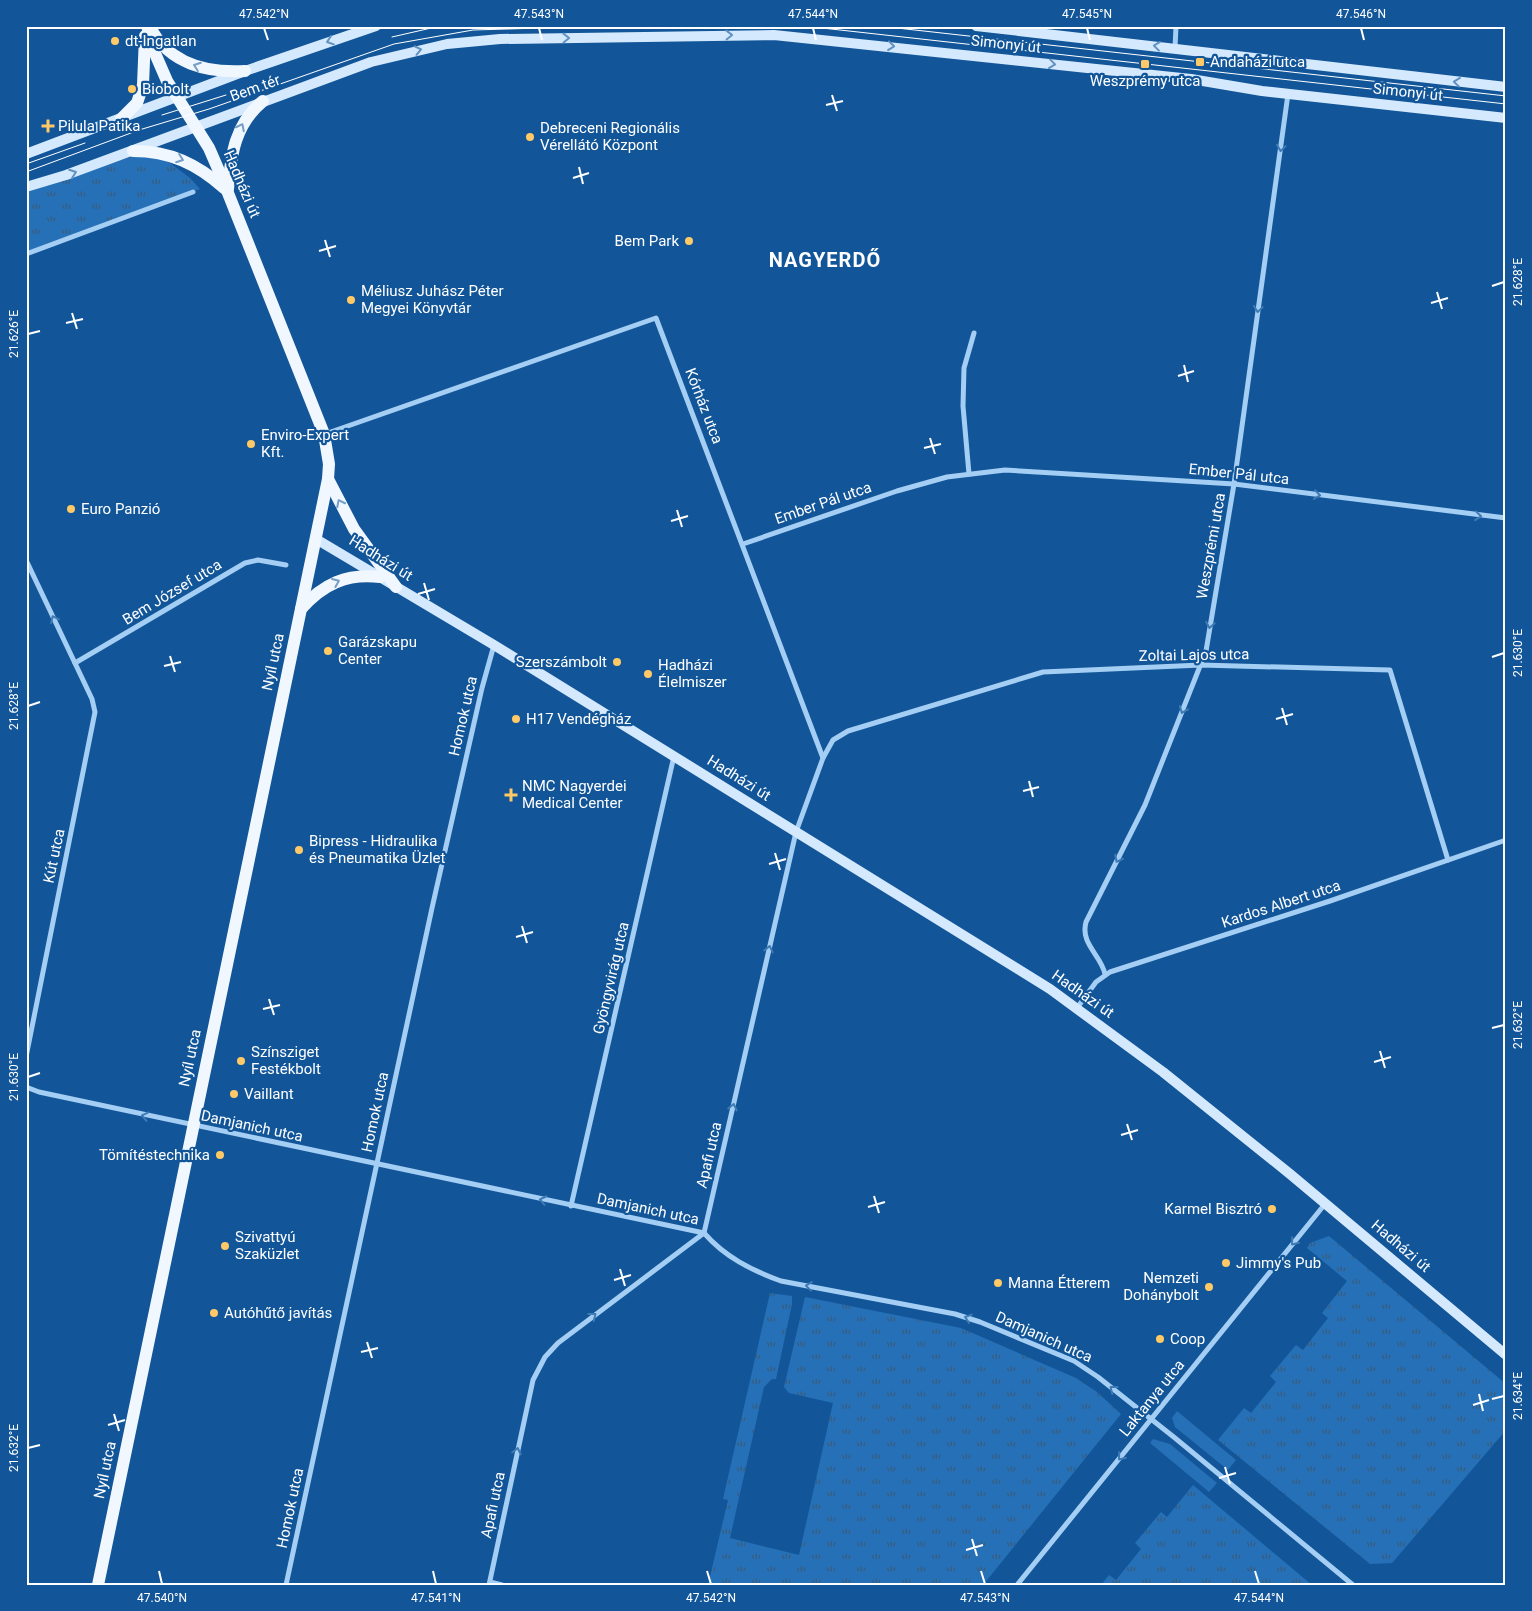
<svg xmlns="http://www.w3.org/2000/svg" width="1532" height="1611" font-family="Roboto,sans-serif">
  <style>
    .grass { fill: #2570b7 }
    .park { fill: url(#park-tufts) }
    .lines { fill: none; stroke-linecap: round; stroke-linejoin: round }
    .street { stroke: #a4cef4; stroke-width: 5 }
    .secondary { stroke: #d4e9fd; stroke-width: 10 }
    .primary { stroke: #f1f7ff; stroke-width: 12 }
    .tram { stroke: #fff; stroke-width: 1 }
    .oneway { stroke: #6091c1 }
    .oneway2 { stroke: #769ec7 }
    .oneway3 { stroke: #3e7ab4 }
    .ticks { fill: none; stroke: #fff; stroke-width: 2 }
    .poi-dot { fill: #ffc967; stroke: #125699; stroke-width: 2 }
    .labels { text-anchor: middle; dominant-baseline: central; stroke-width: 4.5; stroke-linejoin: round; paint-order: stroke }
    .poi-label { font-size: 15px; fill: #fff; stroke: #125699; text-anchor: start }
    .street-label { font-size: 15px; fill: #fff; stroke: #125699 }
    .district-label { font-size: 20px; font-weight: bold; letter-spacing: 1px; fill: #fff; stroke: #125699 }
    .neatline { fill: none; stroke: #fff; stroke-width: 2 }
    .ticks-label { font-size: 12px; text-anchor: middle; fill: #fff }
  </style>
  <defs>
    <pattern id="park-tufts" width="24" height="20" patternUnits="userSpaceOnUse" patternTransform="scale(1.25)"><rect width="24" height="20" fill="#2570b7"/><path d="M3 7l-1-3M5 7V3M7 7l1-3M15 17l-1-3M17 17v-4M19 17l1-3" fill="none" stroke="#3a5c7c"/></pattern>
  </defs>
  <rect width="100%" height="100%" fill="#125699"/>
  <g class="grass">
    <path d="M 1177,1411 L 1236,1460 L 1228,1470 L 1175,1427 L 1172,1418 Z"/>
    <path d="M 1153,1439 L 1170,1444 L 1217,1483 L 1209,1492 L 1150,1443 Z"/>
  </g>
  <g class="park">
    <path d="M 133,151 L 154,151 L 190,178 L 200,189 L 26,254 L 26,187 Z"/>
    <path d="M 1329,1236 L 1506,1384 L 1506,1430 L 1392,1563 L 1370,1564 L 1218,1440 L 1244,1408 L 1251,1413 L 1276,1382 L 1270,1376 L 1296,1345 L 1303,1350 L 1328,1318 L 1322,1313 L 1347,1281 L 1307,1248 L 1310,1243 Z"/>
    <path d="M 770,1293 L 792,1296 L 792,1304 L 776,1379 L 772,1379 L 764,1387 L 730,1538 L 799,1555 L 833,1403 L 789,1393 L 784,1387 L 805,1297 L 961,1328 L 1076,1378 L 1097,1392 L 1121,1414 L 983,1585 L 708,1585 L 728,1500 L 723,1499 Z"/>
    <path d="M 1193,1485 L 1206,1496 L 1312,1585 L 1101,1585 L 1109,1575 L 1116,1580 L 1141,1549 L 1135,1543 L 1161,1512 L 1167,1517 Z"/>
  </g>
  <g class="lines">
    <g class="street">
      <path d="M 1175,48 L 1176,26"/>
      <path d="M 26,254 L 193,192"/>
      <path d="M 325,434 L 656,318 L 823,758 L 796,832 L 704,1233 L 558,1343 L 545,1357 L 533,1380 L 489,1585"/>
      <path d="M 969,474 L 963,406 L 964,368 L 974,333"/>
      <path d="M 743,544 L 897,491 L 947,477 L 1005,470 L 1234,484 L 1506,518"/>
      <path d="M 26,560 L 92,699 L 95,712 L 26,1057"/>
      <path d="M 75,663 L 245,563 L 258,560 L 286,565"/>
      <path d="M 823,758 L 833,740 L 848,731 L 1043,672 L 1201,665 L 1390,670 L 1448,860"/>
      <path d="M 1105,974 C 1101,955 1080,944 1086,922 L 1145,805 L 1206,651 L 1234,484 L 1288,94"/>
      <path d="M 1077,1008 L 1096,982 L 1110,972 L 1330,901 L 1506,840"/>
      <path d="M 26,1087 L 39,1092 L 704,1233 C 725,1257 751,1270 781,1281 L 955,1314 L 980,1322 L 1074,1361 L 1098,1377 L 1175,1438 L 1353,1585"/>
      <path d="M 571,1206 L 674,756"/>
      <path d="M 490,1582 L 502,1585"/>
      <path d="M 286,1585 L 432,908 L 482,688 L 494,645"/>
      <path d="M 1017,1585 L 1325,1204"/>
    </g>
    <g class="secondary">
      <path d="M 976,26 L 1506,87"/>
      <path d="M 26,154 L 245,71 L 376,26"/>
      <path d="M 26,187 L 66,175 L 371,62 L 447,44 L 500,39 L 774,35 L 1191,79 L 1262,91 L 1506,118"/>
      <path d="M 316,539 L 494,645 L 1050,989 L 1163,1072 L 1290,1174 L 1506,1355"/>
    </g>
    <g class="primary">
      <path d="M 151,29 C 170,64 208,73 245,71"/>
      <path d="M 121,119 L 137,103 L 143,85 L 145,36"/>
      <path d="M 133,151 C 170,151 197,164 224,188"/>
      <path d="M 228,189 C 231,154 235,124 263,101"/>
      <path d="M 328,479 L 354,529 L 396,587"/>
      <path d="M 301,609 C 323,584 347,573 380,577"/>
      <path d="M 98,1585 L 328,479 L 329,464 L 324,434 L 222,178 L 209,148 L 167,81 L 154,51 L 147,26"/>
    </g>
    <g class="tram">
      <path d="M 804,26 L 1506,104"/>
      <path d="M 879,26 L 1506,96"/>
      <path d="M 392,37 L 440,26"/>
      <path d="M 162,115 L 226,95"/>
      <path d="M 26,164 L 85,143"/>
      <path d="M 26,172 L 139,130 L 209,109 L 394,44 L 473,30 L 609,26"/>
    </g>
  </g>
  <defs><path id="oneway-chevron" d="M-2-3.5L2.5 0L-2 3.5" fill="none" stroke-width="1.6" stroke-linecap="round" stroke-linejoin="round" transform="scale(1.25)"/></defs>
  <g class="oneway">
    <use href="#oneway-chevron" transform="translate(729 35) rotate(-1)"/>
    <use href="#oneway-chevron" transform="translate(566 38) rotate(-1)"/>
    <use href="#oneway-chevron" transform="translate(330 41) rotate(161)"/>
    <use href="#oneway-chevron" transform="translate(891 46) rotate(6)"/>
    <use href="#oneway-chevron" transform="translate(1157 46) rotate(-173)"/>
    <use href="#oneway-chevron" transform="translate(418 50) rotate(-12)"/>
    <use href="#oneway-chevron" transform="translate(1052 64) rotate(7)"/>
    <use href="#oneway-chevron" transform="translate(1457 82) rotate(-174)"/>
    <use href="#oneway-chevron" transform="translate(73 173) rotate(-20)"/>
  </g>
  <g class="oneway2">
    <use href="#oneway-chevron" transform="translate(197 66) rotate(-160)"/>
    <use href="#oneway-chevron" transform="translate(241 127) rotate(-63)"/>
    <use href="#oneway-chevron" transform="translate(180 159) rotate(20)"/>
    <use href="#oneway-chevron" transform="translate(340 503) rotate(-117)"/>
    <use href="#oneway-chevron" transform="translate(336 582) rotate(-23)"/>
  </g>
  <g class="oneway3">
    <use href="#oneway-chevron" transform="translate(1281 148) rotate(98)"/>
    <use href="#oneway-chevron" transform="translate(1258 309) rotate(98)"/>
    <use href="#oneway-chevron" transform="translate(1317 495) rotate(8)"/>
    <use href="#oneway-chevron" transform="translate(1478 516) rotate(6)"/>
    <use href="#oneway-chevron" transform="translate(54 619) rotate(-115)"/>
    <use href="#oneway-chevron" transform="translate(1210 625) rotate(100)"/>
    <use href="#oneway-chevron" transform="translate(1183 710) rotate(112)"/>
    <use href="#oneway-chevron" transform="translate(1118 859) rotate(117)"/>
    <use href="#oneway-chevron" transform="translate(769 949) rotate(-77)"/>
    <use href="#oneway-chevron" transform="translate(733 1107) rotate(-77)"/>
    <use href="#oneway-chevron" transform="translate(145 1116) rotate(-167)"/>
    <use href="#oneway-chevron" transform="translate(543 1200) rotate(-168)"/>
    <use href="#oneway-chevron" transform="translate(1294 1242) rotate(129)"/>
    <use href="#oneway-chevron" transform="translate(809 1286) rotate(-173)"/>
    <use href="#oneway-chevron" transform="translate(593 1316) rotate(-38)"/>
    <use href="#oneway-chevron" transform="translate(968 1318) rotate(-162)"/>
    <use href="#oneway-chevron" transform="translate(1113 1389) rotate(-142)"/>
    <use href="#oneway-chevron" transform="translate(517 1451) rotate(-78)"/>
    <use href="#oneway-chevron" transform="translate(1121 1457) rotate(129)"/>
  </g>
  <path class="ticks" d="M 264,28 L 268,40M 539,28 L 542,40M 813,28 L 816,40M 1087,28 L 1090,40M 1361,28 L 1364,40M 832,95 L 837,111M 826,105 L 843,101M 579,167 L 583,184M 573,178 L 589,173M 325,240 L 330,257M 319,251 L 336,246M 1492,286 L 1504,282M 1437,292 L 1442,309M 1431,303 L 1448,298M 72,313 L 77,329M 66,323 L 83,319M 28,334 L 40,331M 1184,365 L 1188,382M 1178,376 L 1194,371M 930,438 L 935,454M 924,448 L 941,444M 677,510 L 682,527M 671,521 L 688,516M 424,583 L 429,600M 418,594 L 435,589M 170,656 L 175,672M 1492,657 L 1504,653M 164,666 L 181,662M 28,706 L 40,702M 1282,708 L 1287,725M 1276,719 L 1293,714M 1029,781 L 1033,797M 1023,791 L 1039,787M 775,853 L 780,870M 769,864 L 786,859M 522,926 L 527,943M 516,937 L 533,932M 269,999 L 274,1015M 263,1009 L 280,1005M 1492,1028 L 1504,1025M 1380,1051 L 1385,1068M 1374,1062 L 1391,1057M 28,1077 L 40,1073M 1127,1124 L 1132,1140M 1121,1135 L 1138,1130M 874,1196 L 879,1213M 868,1207 L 885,1202M 620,1269 L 625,1286M 614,1280 L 631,1275M 367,1342 L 372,1358M 361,1352 L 378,1348M 1479,1394 L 1483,1411M 1492,1399 L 1504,1396M 1473,1405 L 1489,1400M 114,1414 L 119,1431M 108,1425 L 125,1420M 28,1448 L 40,1445M 1225,1467 L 1230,1484M 1219,1478 L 1236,1473M 972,1539 L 977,1556M 966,1550 L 983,1545M 159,1571 L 162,1584M 433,1571 L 436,1584M 707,1571 L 711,1584M 981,1571 L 985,1584M 1255,1571 L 1259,1584"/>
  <g class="poi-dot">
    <circle cx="115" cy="41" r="5"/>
    <rect x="1195" y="57" width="10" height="10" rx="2.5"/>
    <rect x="1140" y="59" width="10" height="10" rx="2.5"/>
    <circle cx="132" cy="89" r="5"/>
    <path d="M45.5 118.5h5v5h5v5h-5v5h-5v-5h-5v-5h5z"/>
    <circle cx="530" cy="137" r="5"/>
    <circle cx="689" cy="241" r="5"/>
    <circle cx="351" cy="300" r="5"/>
    <circle cx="251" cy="444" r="5"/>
    <circle cx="71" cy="509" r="5"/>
    <circle cx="328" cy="651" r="5"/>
    <circle cx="617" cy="662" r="5"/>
    <circle cx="648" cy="674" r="5"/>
    <circle cx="516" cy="719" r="5"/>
    <path d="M508.5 787.5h5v5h5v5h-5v5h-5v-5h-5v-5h5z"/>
    <circle cx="299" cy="850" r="5"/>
    <circle cx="241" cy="1061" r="5"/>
    <circle cx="234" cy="1094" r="5"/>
    <circle cx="220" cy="1155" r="5"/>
    <circle cx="1272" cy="1209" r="5"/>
    <circle cx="225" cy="1246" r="5"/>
    <circle cx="1226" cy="1263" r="5"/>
    <circle cx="998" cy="1283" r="5"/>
    <circle cx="1209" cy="1287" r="5"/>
    <circle cx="214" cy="1313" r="5"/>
    <circle cx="1160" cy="1339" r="5"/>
  </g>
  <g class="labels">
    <g class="poi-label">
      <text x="125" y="41">dt-Ingatlan</text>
      <text x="1210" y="62">Andaházi utca</text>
      <text x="1145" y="81" text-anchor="middle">Weszprémy utca</text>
      <text x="142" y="89">Biobolt</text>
      <text x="58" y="126">Pilula Patika</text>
      <text x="540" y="128">Debreceni Regionális<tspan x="540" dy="17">Vérellátó Központ</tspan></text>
      <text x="679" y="241" text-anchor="end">Bem Park</text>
      <text x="361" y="291">Méliusz Juhász Péter<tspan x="361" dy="17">Megyei Könyvtár</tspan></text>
      <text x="261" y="435">Enviro-Expert<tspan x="261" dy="17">Kft.</tspan></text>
      <text x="81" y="509">Euro Panzió</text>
      <text x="338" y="642">Garázskapu<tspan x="338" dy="17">Center</tspan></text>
      <text x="607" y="662" text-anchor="end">Szerszámbolt</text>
      <text x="658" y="665">Hadházi<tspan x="658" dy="17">Élelmiszer</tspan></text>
      <text x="526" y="719">H17 Vendégház</text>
      <text x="522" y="786">NMC Nagyerdei<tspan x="522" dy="17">Medical Center</tspan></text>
      <text x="309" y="841">Bipress - Hidraulika<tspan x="309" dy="17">és Pneumatika Üzlet</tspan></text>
      <text x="251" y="1052">Színsziget<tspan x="251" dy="17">Festékbolt</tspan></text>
      <text x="244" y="1094">Vaillant</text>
      <text x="210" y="1155" text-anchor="end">Tömítéstechnika</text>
      <text x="1262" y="1209" text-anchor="end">Karmel Bisztró</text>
      <text x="235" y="1237">Szivattyú<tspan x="235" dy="17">Szaküzlet</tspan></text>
      <text x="1236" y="1263">Jimmy's Pub</text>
      <text x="1199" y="1278" text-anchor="end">Nemzeti<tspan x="1199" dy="17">Dohánybolt</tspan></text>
      <text x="1008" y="1283">Manna Étterem</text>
      <text x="224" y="1313">Autóhűtő javítás</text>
      <text x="1170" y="1339">Coop</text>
    </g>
    <g class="street-label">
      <text transform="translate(1006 44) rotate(6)">Simonyi út</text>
      <text transform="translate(255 88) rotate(-20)">Bem tér</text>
      <text transform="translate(1408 92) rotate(6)">Simonyi út</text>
      <text transform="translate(242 184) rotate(67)">Hadházi út</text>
      <text transform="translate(704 406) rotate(69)">Kórház utca</text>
      <text transform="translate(1239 474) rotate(6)">Ember Pál utca</text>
      <text transform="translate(823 503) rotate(-19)">Ember Pál utca</text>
      <text transform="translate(1211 546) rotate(-80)">Weszprémi utca</text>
      <text transform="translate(381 558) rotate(32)">Hadházi út</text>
      <text transform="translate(172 592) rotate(-31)">Bem József utca</text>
      <text transform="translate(1194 655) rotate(-1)">Zoltai Lajos utca</text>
      <text transform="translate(273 662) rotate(-78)">Nyíl utca</text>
      <text transform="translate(463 716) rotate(-77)">Homok utca</text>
      <text transform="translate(739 778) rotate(32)">Hadházi út</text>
      <text transform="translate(54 856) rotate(-78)">Kút utca</text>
      <text transform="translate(1281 904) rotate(-18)">Kardos Albert utca</text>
      <text transform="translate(611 978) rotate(-77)">Gyöngyvirág utca</text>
      <text transform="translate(1083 994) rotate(35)">Hadházi út</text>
      <text transform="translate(190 1058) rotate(-78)">Nyíl utca</text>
      <text transform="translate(375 1112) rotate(-78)">Homok utca</text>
      <text transform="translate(252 1126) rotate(12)">Damjanich utca</text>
      <text transform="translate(709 1155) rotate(-77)">Apafi utca</text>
      <text transform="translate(648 1209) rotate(12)">Damjanich utca</text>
      <text transform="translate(1401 1246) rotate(40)">Hadházi út</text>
      <text transform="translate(1044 1337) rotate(24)">Damjanich utca</text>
      <text transform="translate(1152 1398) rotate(-51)">Laktanya utca</text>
      <text transform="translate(105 1470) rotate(-78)">Nyíl utca</text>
      <text transform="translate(493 1505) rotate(-78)">Apafi utca</text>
      <text transform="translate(290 1508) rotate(-78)">Homok utca</text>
    </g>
    <g class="district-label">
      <text x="825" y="260">NAGYERDŐ</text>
    </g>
  </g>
  <rect width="1532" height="1611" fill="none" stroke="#125699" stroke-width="55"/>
  <rect x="28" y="28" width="1476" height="1556" class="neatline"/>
  <g class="ticks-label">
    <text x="264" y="18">47.542°N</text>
    <text x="539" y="18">47.543°N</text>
    <text x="813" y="18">47.544°N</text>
    <text x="1087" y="18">47.545°N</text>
    <text x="1361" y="18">47.546°N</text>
    <text transform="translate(1518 282) rotate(-90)" y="4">21.628°E</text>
    <text transform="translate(14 334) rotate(-90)" y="4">21.626°E</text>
    <text transform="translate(1518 653) rotate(-90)" y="4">21.630°E</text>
    <text transform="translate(14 706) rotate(-90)" y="4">21.628°E</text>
    <text transform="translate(1518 1025) rotate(-90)" y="4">21.632°E</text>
    <text transform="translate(14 1077) rotate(-90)" y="4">21.630°E</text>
    <text transform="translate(1518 1396) rotate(-90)" y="4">21.634°E</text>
    <text transform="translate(14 1448) rotate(-90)" y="4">21.632°E</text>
    <text x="162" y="1602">47.540°N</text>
    <text x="436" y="1602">47.541°N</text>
    <text x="711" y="1602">47.542°N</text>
    <text x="985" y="1602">47.543°N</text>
    <text x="1259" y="1602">47.544°N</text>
  </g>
</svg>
